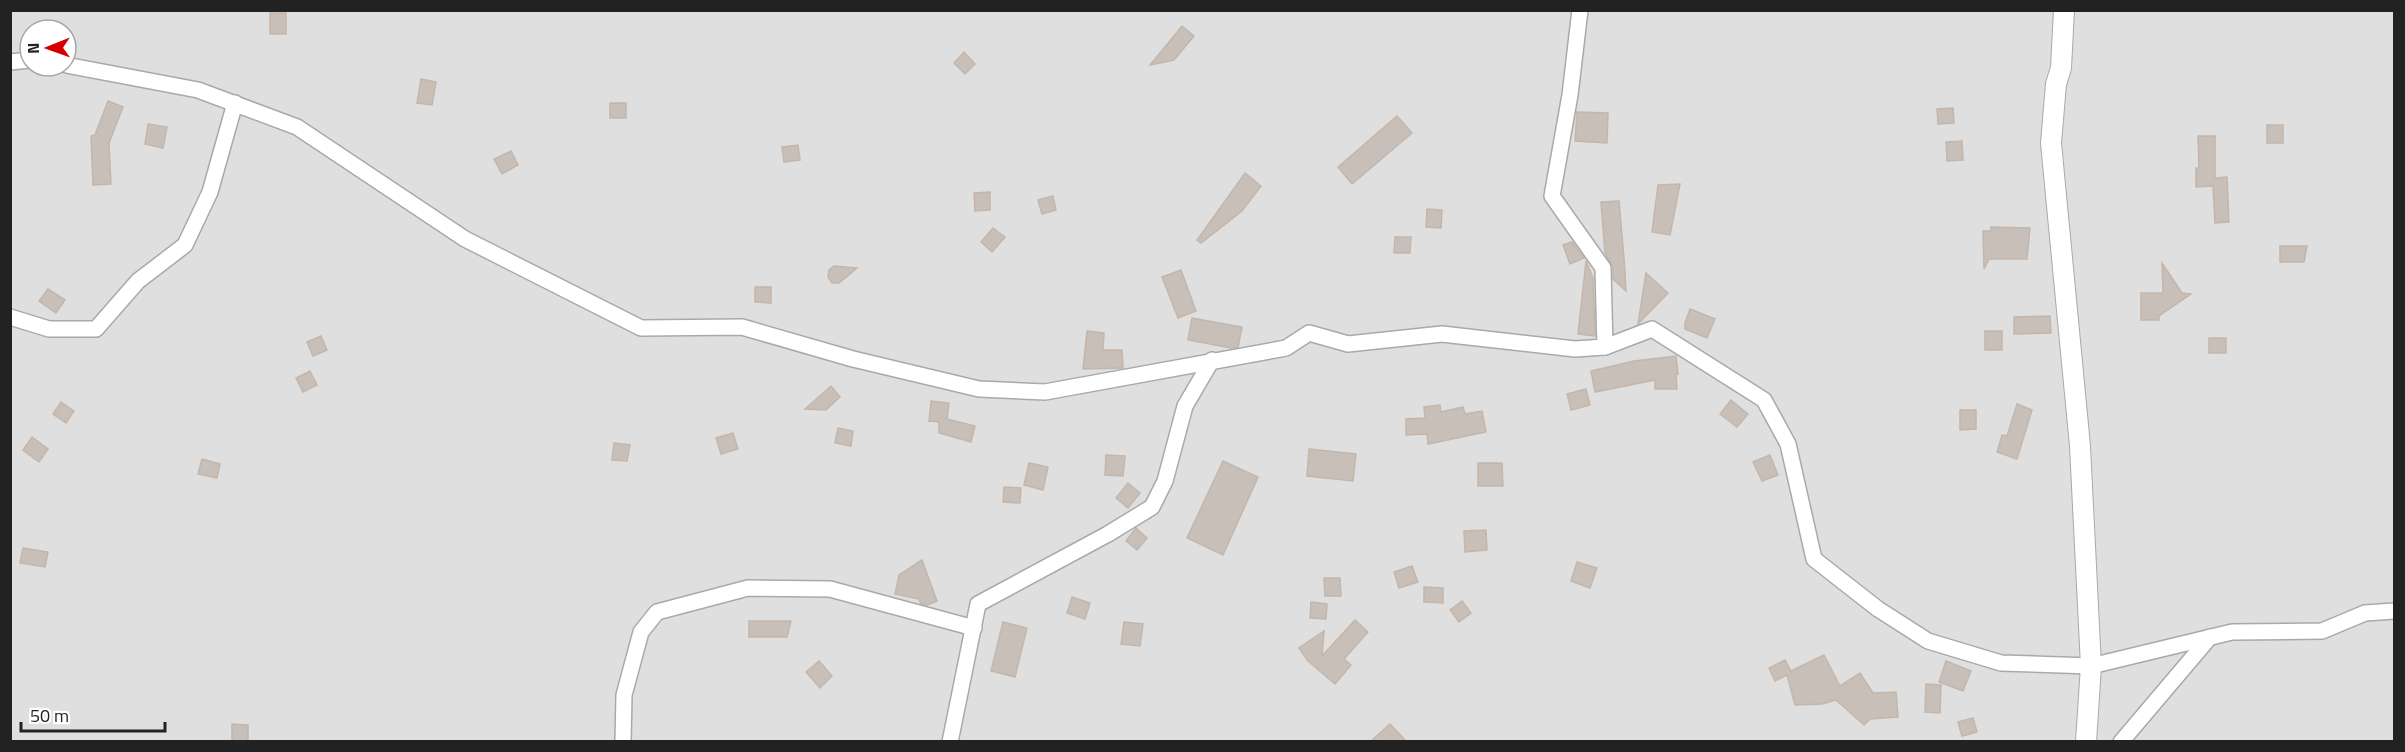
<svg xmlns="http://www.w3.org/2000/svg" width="2405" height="752" font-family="'Titillium Web',sans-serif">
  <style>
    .residential { fill: #e0dfdf; fill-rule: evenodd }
    .building { fill: #c7bfb8; stroke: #c4b6ab; stroke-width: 1.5 }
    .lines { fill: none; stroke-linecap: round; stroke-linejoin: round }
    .minor-casing { stroke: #a9a9a9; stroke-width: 18 }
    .tertiary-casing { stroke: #a9a9a9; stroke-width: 22 }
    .minor { stroke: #fff; stroke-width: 15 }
    .tertiary { stroke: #fff; stroke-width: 20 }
  </style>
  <rect width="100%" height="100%" fill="#f2efe9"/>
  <path class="residential" d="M 11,11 L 2394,11 L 2394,741 L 11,741 ZM 30,30 L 66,30 L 66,66 L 30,66 Z"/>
  <g class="building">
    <rect x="270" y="13" width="16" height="21"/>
    <path d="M 1182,26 L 1194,36 L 1174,60 L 1150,65 Z"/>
    <path d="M 964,52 L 975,64 L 965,74 L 954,63 Z"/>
    <path d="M 421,79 L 436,82 L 432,105 L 417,103 Z"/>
    <path d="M 108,101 L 123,107 L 109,143 L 111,184 L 93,185 L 91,136 L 95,135 Z"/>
    <rect x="610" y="103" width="16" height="15"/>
    <path d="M 1953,108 L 1954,123 L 1938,124 L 1937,109 Z"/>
    <path d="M 1577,112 L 1608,113 L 1607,143 L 1575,141 Z"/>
    <path d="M 1397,116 L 1412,133 L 1352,184 L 1338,167 Z"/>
    <path d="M 148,124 L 167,127 L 163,148 L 145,144 Z"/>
    <rect x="2267" y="125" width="16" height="18"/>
    <path d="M 2198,136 L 2215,136 L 2215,178 L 2227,177 L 2229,222 L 2215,223 L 2213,186 L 2196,187 L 2196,168 L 2199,168 Z"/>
    <path d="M 1962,141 L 1963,160 L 1947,161 L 1946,142 Z"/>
    <path d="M 798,145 L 800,160 L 784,162 L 782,147 Z"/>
    <path d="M 511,151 L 518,165 L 502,174 L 494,159 Z"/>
    <path d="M 1245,173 L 1261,186 L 1242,211 L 1201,243 L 1197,240 Z"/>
    <path d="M 1680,184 L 1670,235 L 1652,232 L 1658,185 Z"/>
    <path d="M 990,192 L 990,210 L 975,211 L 974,193 Z"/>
    <path d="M 1053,196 L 1056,210 L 1042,214 L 1038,200 Z"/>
    <path d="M 1619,201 L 1624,258 L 1626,291 L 1613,279 L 1613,267 L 1605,253 L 1601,202 Z"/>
    <path d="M 1427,209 L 1442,210 L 1441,228 L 1426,227 Z"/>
    <path d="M 1991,227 L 2030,228 L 2027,259 L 1989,259 L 1984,269 L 1983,231 L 1991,231 Z"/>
    <path d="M 993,228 L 1005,237 L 992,252 L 981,242 Z"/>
    <path d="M 1395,237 L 1411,237 L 1410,253 L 1394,253 Z"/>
    <path d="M 1572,242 L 1584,258 L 1570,264 L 1563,245 Z"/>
    <path d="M 2280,246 L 2307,246 L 2304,262 L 2280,262 Z"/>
    <path d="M 1586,261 L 1593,278 L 1595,336 L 1578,334 Z"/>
    <path d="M 2162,263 L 2182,293 L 2191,294 L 2159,316 L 2159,320 L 2141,320 L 2141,293 L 2163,293 Z"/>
    <path d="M 834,266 L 857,268 L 839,283 L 832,283 L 828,277 L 829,270 Z"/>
    <path d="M 1181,270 L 1196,311 L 1178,318 L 1162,277 Z"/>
    <path d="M 1646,273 L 1668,293 L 1638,324 Z"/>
    <path d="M 755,287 L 771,287 L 771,303 L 755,302 Z"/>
    <path d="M 48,289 L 65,300 L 56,313 L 39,301 Z"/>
    <path d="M 1690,309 L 1715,319 L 1707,338 L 1685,329 L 1685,323 Z"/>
    <path d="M 2050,316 L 2051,333 L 2014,334 L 2014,317 Z"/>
    <path d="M 1192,318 L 1242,327 L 1238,347 L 1231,348 L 1188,340 Z"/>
    <path d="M 1087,331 L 1104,333 L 1103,350 L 1122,350 L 1123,368 L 1083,369 Z"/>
    <rect x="1985" y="331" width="17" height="19"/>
    <path d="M 321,336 L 327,350 L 313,356 L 307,342 Z"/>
    <rect x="2209" y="338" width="17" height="15"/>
    <path d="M 1676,356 L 1678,374 L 1676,374 L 1677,389 L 1655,389 L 1655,380 L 1595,392 L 1591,371 L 1634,361 Z"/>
    <path d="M 310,371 L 317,385 L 303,392 L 296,378 Z"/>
    <path d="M 831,386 L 840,397 L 826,410 L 805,409 Z"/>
    <path d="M 1586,389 L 1590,405 L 1571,410 L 1567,394 Z"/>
    <path d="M 1731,400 L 1748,414 L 1737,427 L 1720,414 Z"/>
    <path d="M 931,401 L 949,403 L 947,419 L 975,426 L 971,442 L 939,433 L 939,422 L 929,421 Z"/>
    <path d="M 61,402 L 74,411 L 66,423 L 53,414 Z"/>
    <path d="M 2017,404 L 2032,410 L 2017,459 L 1997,452 L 2002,435 L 2007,436 Z"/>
    <path d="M 1440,405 L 1441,412 L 1463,407 L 1465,414 L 1482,411 L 1486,432 L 1428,444 L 1427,434 L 1406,435 L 1406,419 L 1425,418 L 1424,407 Z"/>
    <path d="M 1960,410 L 1976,410 L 1976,429 L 1960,430 Z"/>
    <path d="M 838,428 L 853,431 L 851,446 L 835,443 Z"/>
    <path d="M 733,433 L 738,449 L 721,454 L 716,438 Z"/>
    <path d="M 32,437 L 48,449 L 39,462 L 23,450 Z"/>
    <path d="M 614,443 L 630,445 L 627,461 L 612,460 Z"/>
    <path d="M 1309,449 L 1356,454 L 1353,481 L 1307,476 Z"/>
    <path d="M 1106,455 L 1125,456 L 1123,476 L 1105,475 Z"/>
    <path d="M 1770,455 L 1778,475 L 1762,481 L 1753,462 Z"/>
    <path d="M 202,459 L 220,464 L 217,478 L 198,474 Z"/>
    <path d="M 1223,461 L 1258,477 L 1223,555 L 1187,538 Z"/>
    <path d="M 1029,463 L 1048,467 L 1043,490 L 1024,485 Z"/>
    <path d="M 1478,463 L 1502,463 L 1503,486 L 1478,486 Z"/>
    <path d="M 1128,483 L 1140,493 L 1128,508 L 1116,498 Z"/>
    <path d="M 1004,487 L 1021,488 L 1020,503 L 1003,502 Z"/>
    <path d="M 1136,528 L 1147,538 L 1137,550 L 1126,541 Z"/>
    <path d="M 1486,530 L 1487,550 L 1465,552 L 1464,531 Z"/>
    <path d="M 23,548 L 48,552 L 45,567 L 20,563 Z"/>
    <path d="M 922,560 L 937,601 L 927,605 L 921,604 L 919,599 L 895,594 L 899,575 Z"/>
    <path d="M 1577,562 L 1597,568 L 1590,588 L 1571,581 Z"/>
    <path d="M 1412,566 L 1418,582 L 1399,588 L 1394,572 Z"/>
    <path d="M 1324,578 L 1340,578 L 1341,596 L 1325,596 Z"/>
    <path d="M 1424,587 L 1443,588 L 1443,603 L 1424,602 Z"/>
    <path d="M 1072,597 L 1090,603 L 1085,619 L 1067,613 Z"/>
    <path d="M 1462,601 L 1471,613 L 1459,622 L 1450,610 Z"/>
    <path d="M 1311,602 L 1327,604 L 1326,619 L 1310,618 Z"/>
    <path d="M 1355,620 L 1368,632 L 1344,659 L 1351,665 L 1335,684 L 1308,661 L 1299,648 L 1324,631 L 1322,656 Z"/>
    <path d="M 749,621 L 791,621 L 787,637 L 749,637 Z"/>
    <path d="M 1003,622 L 1027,628 L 1015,677 L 991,671 Z"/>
    <path d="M 1124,622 L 1143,624 L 1140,646 L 1121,644 Z"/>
    <path d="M 1824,655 L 1840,686 L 1860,673 L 1873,693 L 1896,692 L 1898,717 L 1870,719 L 1864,725 L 1836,700 L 1822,704 L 1795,705 L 1787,675 L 1775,681 L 1769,668 L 1785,660 L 1791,671 Z"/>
    <path d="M 819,661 L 832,676 L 820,688 L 806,672 Z"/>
    <path d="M 1946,661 L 1971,671 L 1963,691 L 1939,682 Z"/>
    <path d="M 1926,684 L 1941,685 L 1940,713 L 1925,712 Z"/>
    <path d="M 1973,718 L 1977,732 L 1962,736 L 1958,722 Z"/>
    <path d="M 232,724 L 248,725 L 248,741 L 232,741 Z"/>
    <path d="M 1390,724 L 1406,741 L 1371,741 Z"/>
  </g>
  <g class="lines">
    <defs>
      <g id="minor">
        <path d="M 1580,10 L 1570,95 L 1552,196 L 1603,268 L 1605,347"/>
        <path d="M 10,62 L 30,60"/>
        <path d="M 66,65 L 198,90 L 297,127 L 465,239 L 641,328 L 742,327 L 853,359 L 979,389 L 1045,392 L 1286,348 L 1309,333 L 1348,344 L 1442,334 L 1575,349 L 1605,347 L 1652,329 L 1764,400 L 1788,444 L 1814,559 L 1878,609 L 1928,641 L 2001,663 L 2091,666 L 2232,632 L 2322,631 L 2365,613 L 2394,611"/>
        <path d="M 10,317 L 49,329 L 96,329 L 138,281 L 185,245 L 210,192 L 235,103"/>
        <path d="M 623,742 L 624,695 L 641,632 L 657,612 L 748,588 L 830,589 L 974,628"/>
        <path d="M 950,742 L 978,604 L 1108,534 L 1152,507 L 1165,481 L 1185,406 L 1212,360"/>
        <path d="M 2121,742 L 2210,637"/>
      </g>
      <path id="tertiary" d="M 2064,10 L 2061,68 L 2056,84 L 2051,143 L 2080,446 L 2091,666 L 2086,742"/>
    </defs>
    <use href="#minor" class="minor-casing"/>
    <use href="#tertiary" class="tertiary-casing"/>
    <use href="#minor" class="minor"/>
    <use href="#tertiary" class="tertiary"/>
  </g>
  <rect width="2405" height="752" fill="none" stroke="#222222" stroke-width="24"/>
  <g transform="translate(48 48) rotate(269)"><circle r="28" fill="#ffffff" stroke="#a7a7a7" stroke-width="1.5"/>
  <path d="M0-4.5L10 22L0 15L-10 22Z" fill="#d40000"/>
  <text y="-9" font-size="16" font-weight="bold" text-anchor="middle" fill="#222222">N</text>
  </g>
  <path d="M21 722v9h144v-9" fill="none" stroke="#222222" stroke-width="3"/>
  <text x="30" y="722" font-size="18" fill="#222222" stroke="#ffffff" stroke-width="4.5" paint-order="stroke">50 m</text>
</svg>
